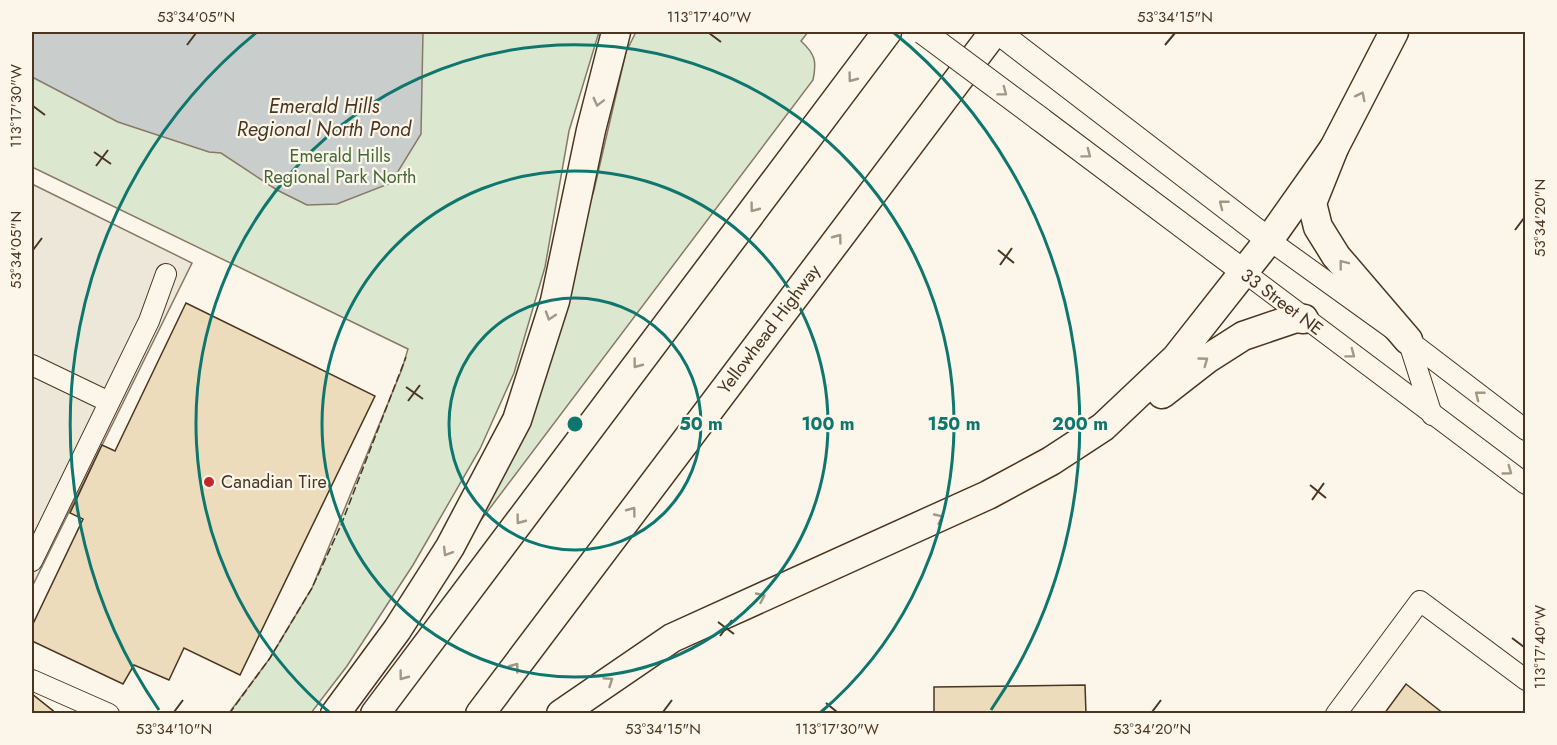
<svg xmlns="http://www.w3.org/2000/svg" width="1557" height="745" font-family="Jost,sans-serif">
  <style>
    .green { fill: #dce7d0; stroke: #887966; stroke-width: 1.5 }
    .parking { fill: #ede7d9; stroke: #887966; stroke-width: 1.5 }
    .water { fill: #c9cecd; stroke: #887966; stroke-width: 1.5 }
    .building { fill: #ecdcbc; stroke: #4a3520; stroke-width: 1.5 }
    .lines { fill: none; stroke-linecap: round; stroke-linejoin: round }
    .minor-casing { stroke: #4a3520; stroke-width: 22 }
    .major-casing { stroke: #4a3520; stroke-width: 26 }
    .highway-casing { stroke: #4a3520; stroke-width: 31 }
    .minor { stroke: #fbf6e9; stroke-width: 20 }
    .major { stroke: #fbf6e9; stroke-width: 24 }
    .highway { stroke: #fbf6e9; stroke-width: 28 }
    .major-bridge-casing { stroke: #4a3520; stroke-width: 26; stroke-linecap: butt }
    .major-bridge { stroke: #fbf6e9; stroke-width: 24 }
    .fence { stroke: #4a3520; stroke-width: 1.5; stroke-dasharray: 8 3; stroke-linecap: butt }
    .oneway { stroke: #a29684 }
    .ticks { fill: none; stroke: #4a3520; stroke-width: 2 }
    .ring { fill: none; stroke: #0f766e; stroke-width: 3 }
    .poi-dot { fill: #c62828; stroke: #fbf6e9; stroke-width: 2 }
    .labels { text-anchor: middle; dominant-baseline: central; stroke-width: 4.5; stroke-linejoin: round; paint-order: stroke }
    .park-label { font-size: 18px; fill: #436837; stroke: #fbf6e9 }
    .street-label { font-size: 18px; fill: #4a3520; stroke: #fbf6e9 }
    .poi-label { font-size: 18px; fill: #4a3520; stroke: #fbf6e9; text-anchor: start }
    .water-label { font-size: 20px; font-style: italic; fill: #4a3520; stroke: #fbf6e9 }
    .centre { fill: #0f766e; stroke: #fbf6e9; stroke-width: 3 }
    .ring-label { font-size: 18px; text-anchor: middle; font-weight: bold; fill: #0f766e; stroke: #fbf6e9; stroke-width: 4.5; stroke-linejoin: round; paint-order: stroke }
    .neatline { fill: none; stroke: #4a3520; stroke-width: 2 }
    .ticks-label { font-size: 15px; text-anchor: middle; fill: #4a3520 }
  </style>
  <rect width="100%" height="100%" fill="#fbf6e9"/>
  <g class="green">
    <path d="M 32,32 L 599,32 L 569,131 L 545,267 L 514,373 L 480,449 L 413,565 L 347,666 L 311,713 L 229,713 L 270,658 L 312,588 L 402,369 L 408,349 L 32,167 Z"/>
    <path d="M 636,32 L 808,32 L 801,41 C 815,54 817,61 813,80 L 435,581 L 578,242 L 594,190 L 626,52 Z"/>
  </g>
  <path class="parking" d="M 32,184 L 192,263 L 32,587 Z"/>
  <path class="water" d="M 32,32 L 423,32 L 421,134 L 391,183 L 337,204 L 307,205 L 277,190 L 221,153 L 209,152 L 118,122 L 32,77 Z"/>
  <g class="building">
    <path d="M 186,303 L 375,396 L 240,675 L 184,648 L 169,680 L 134,665 L 123,684 L 32,641 L 32,626 L 83,519 L 70,513 L 102,445 L 115,451 Z"/>
    <path d="M 1406,684 L 1444,714 L 1384,714 Z"/>
    <path d="M 1085,685 L 1086,714 L 934,714 L 934,687 Z"/>
    <path d="M 32,694 L 57,714 L 32,714 Z"/>
    <path d="M 32,694 L 57,714 L 32,714 Z"/>
  </g>
  <g class="lines">
    <defs>
      <g id="minor">
        <path d="M 1269,240 L 1408,340 L 1526,430"/>
        <path d="M 1244,272 L 1526,484"/>
        <path d="M 1408,340 L 1432,415"/>
        <path d="M 32,365 L 109,402"/>
        <path d="M 32,561 L 149,321 L 166,274"/>
        <path d="M 32,680 L 109,714"/>
        <path d="M 1336,714 L 1420,601 L 1526,680"/>
      </g>
      <g id="major">
        <path d="M 998,32 L 1269,240"/>
        <path d="M 1040,119 L 1244,272"/>
      </g>
      <g id="highway">
        <path d="M 1394,32 L 1334,148 L 1312,203 L 1318,227 L 1336,256 L 1408,340"/>
        <path d="M 1162,394 L 1207,359 L 1243,336 L 1296,318 L 1304,319"/>
        <path d="M 335,714 L 397,630 L 450,547 L 517,420 L 555,301 L 591,130 L 616,32"/>
        <path d="M 375,714 L 887,32"/>
        <path d="M 480,714 L 994,32"/>
        <path d="M 561,714 L 672,638 L 988,495 L 1051,461 L 1103,427 L 1176,358 L 1269,240 L 1334,148"/>
      </g>
    </defs>
    <use href="#minor" class="minor-casing"/>
    <use href="#major" class="major-casing"/>
    <use href="#highway" class="highway-casing"/>
    <use href="#minor" class="minor"/>
    <use href="#major" class="major"/>
    <use href="#highway" class="highway"/>
    <defs>
      <path id="major-bridge" d="M 923,32 L 1040,119"/>
    </defs>
    <use href="#major-bridge" class="major-bridge-casing"/>
    <use href="#major-bridge" class="major-bridge"/>
    <path class="fence" d="M 229,714 L 270,658 L 312,588 L 341,525 L 406,357"/>
  </g>
  <defs><path id="oneway-chevron" d="M-2-3.5L2.5 0L-2 3.5" fill="none" stroke-width="1.6" stroke-linecap="round" stroke-linejoin="round" transform="scale(1.5)"/></defs>
  <g class="oneway">
    <use href="#oneway-chevron" transform="translate(852 78) rotate(127)"/>
    <use href="#oneway-chevron" transform="translate(1003 92) rotate(37)"/>
    <use href="#oneway-chevron" transform="translate(1361 96) rotate(-63)"/>
    <use href="#oneway-chevron" transform="translate(598 102) rotate(104)"/>
    <use href="#oneway-chevron" transform="translate(1087 154) rotate(37)"/>
    <use href="#oneway-chevron" transform="translate(1223 204) rotate(-142)"/>
    <use href="#oneway-chevron" transform="translate(754 208) rotate(127)"/>
    <use href="#oneway-chevron" transform="translate(838 238) rotate(-53)"/>
    <use href="#oneway-chevron" transform="translate(1343 264) rotate(-128)"/>
    <use href="#oneway-chevron" transform="translate(550 316) rotate(108)"/>
    <use href="#oneway-chevron" transform="translate(1351 354) rotate(37)"/>
    <use href="#oneway-chevron" transform="translate(1204 361) rotate(-36)"/>
    <use href="#oneway-chevron" transform="translate(637 364) rotate(127)"/>
    <use href="#oneway-chevron" transform="translate(1479 395) rotate(-142)"/>
    <use href="#oneway-chevron" transform="translate(1508 471) rotate(36)"/>
    <use href="#oneway-chevron" transform="translate(632 511) rotate(-53)"/>
    <use href="#oneway-chevron" transform="translate(939 518) rotate(-25)"/>
    <use href="#oneway-chevron" transform="translate(520 520) rotate(127)"/>
    <use href="#oneway-chevron" transform="translate(447 552) rotate(121)"/>
    <use href="#oneway-chevron" transform="translate(761 597) rotate(-25)"/>
    <use href="#oneway-chevron" transform="translate(515 667) rotate(-53)"/>
    <use href="#oneway-chevron" transform="translate(403 676) rotate(127)"/>
    <use href="#oneway-chevron" transform="translate(609 681) rotate(-34)"/>
  </g>
  <path class="ticks" d="M 709,33 L 721,42M 187,45 L 196,33M 1165,45 L 1175,33M 33,106 L 45,115M 94,152 L 111,164M 96,166 L 108,150M 1515,230 L 1524,218M 33,250 L 42,238M 998,250 L 1014,263M 1000,265 L 1012,248M 406,387 L 423,399M 408,401 L 420,385M 1310,485 L 1326,498M 1312,500 L 1324,483M 718,622 L 734,634M 720,636 L 732,620M 1512,638 L 1524,647M 826,703 L 837,712M 174,712 L 183,700M 663,712 L 672,700M 1152,712 L 1161,700"/>
  <g class="ring">
    <circle cx="575" cy="424" r="126"/>
    <circle cx="575" cy="424" r="253"/>
    <path d="M329 712A379 379 0 1 1 821 712"/>
    <path d="M159 710A505 505 0 0 1 257 32M893 32A505 505 0 0 1 991 710"/>
  </g>
  <circle class="poi-dot" cx="209" cy="482" r="6"/>
  <g class="labels">
    <g class="park-label">
      <text x="340" y="156">Emerald Hills<tspan x="340" dy="21">Regional Park North</tspan></text>
    </g>
    <g class="street-label">
      <text transform="translate(1282 302) rotate(37)">33 Street NE</text>
      <text transform="translate(769 329) rotate(-53)">Yellowhead Highway</text>
    </g>
    <g class="poi-label">
      <text x="221" y="482">Canadian Tire</text>
    </g>
    <g class="water-label">
      <text x="324" y="106">Emerald Hills<tspan x="324" dy="23">Regional North Pond</tspan></text>
    </g>
  </g>
  <circle cx="575" cy="424" r="9" class="centre"/>
  <g class="ring-label">
    <text x="701" y="430">50 m</text>
    <text x="828" y="430">100 m</text>
    <text x="954" y="430">150 m</text>
    <text x="1080" y="430">200 m</text>
  </g>
  <rect width="1557" height="745" fill="none" stroke="#fbf6e9" stroke-width="66"/>
  <rect x="33" y="33" width="1491" height="679" class="neatline"/>
  <g class="ticks-label">
    <text x="196" y="22">53°34'05"N</text>
    <text x="709" y="22">113°17'40"W</text>
    <text x="1175" y="22">53°34'15"N</text>
    <text transform="translate(16 106) rotate(-90)" y="5">113°17'30"W</text>
    <text transform="translate(1540 218) rotate(-90)" y="5">53°34'20"N</text>
    <text transform="translate(16 250) rotate(-90)" y="5">53°34'05"N</text>
    <text transform="translate(1540 647) rotate(-90)" y="5">113°17'40"W</text>
    <text x="174" y="734">53°34'10"N</text>
    <text x="663" y="734">53°34'15"N</text>
    <text x="837" y="734">113°17'30"W</text>
    <text x="1152" y="734">53°34'20"N</text>
  </g>
</svg>
